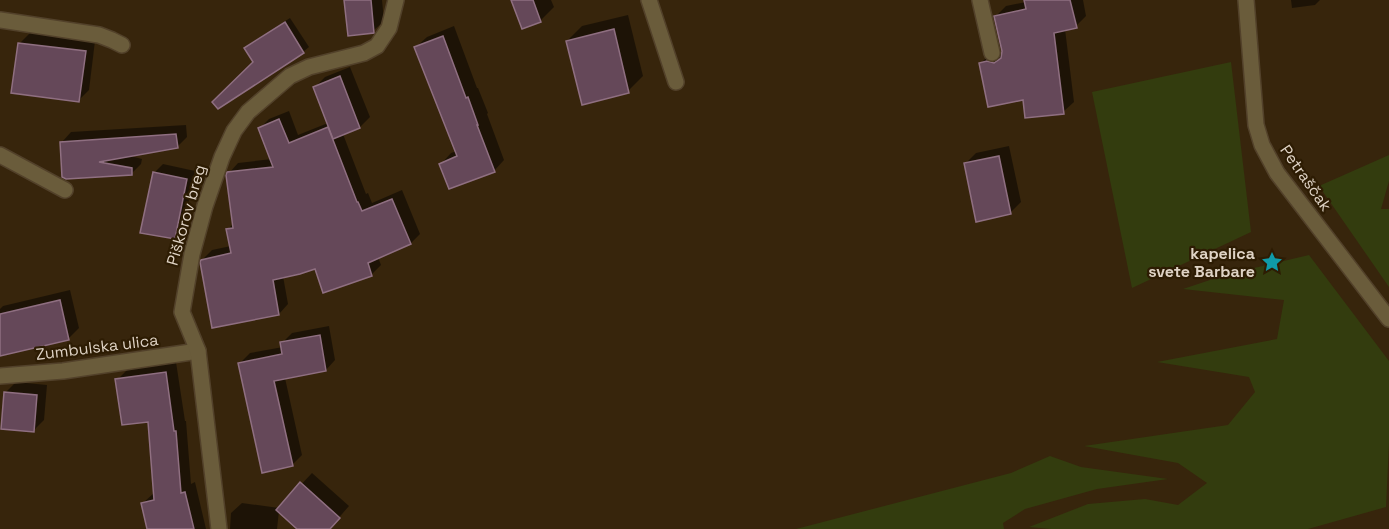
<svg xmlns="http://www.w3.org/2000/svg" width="1389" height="529" font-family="'Space Grotesk',sans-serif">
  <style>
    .green { fill: #333c0e }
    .shadow { fill: #0007 }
    .building { fill: #654859; stroke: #8f6f81; stroke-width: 1.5 }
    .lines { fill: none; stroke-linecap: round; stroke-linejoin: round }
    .minor-casing { stroke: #52412a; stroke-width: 18 }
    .minor { stroke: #6a5c3b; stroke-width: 15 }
    .labels { text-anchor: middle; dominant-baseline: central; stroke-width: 4.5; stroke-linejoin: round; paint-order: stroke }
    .street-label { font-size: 16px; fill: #dfd3c5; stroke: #2d1c03 }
    .poi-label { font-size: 16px; font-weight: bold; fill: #dfd3c5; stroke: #2d1c03; text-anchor: end }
  </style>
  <rect width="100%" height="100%" fill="#37250c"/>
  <g class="green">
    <path d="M 1231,62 L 1251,232 L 1132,288 L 1092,92 Z"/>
    <path d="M 1389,155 L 1389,181 L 1381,209 L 1389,209 L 1389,287 L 1319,186 Z"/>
    <path d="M 1309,255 L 1389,361 L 1389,443 L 1386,507 L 1308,529 L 1051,529 L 1029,527 L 1088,504 L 1145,499 L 1178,505 L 1207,483 L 1178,463 L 1084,446 L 1228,425 L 1255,392 L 1249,377 L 1157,362 L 1277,339 L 1284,300 L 1183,289 L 1225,275 Z"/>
    <path d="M 1050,456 L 1081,467 L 1168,479 L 1097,489 L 1025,509 L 1003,523 L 1004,529 L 796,529 L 1011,473 Z"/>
  </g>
  <g class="shadow">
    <path d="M 346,0 L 382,0 L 384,21 L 373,31 Z"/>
    <path d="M 513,0 L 551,0 L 554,7 L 541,20 L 523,27 Z"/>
    <path d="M 1026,0 L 1083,0 L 1086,16 L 1076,26 L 1065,29 L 1074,102 L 1063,112 L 1024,98 L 981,63 L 991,53 L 998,51 L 1003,52 L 995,17 L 1006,6 L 1026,2 Z"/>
    <path d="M 1291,0 L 1320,0 L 1315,5 L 1292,8 Z"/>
    <path d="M 628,15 L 643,76 L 628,91 L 567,41 L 582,26 Z"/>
    <path d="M 290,18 L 309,47 L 303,52 L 255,62 L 251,43 Z"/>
    <path d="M 454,26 L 477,88 L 478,88 L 488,113 L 487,114 L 504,160 L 494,171 L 441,164 L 451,153 L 457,151 L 416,47 L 427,37 Z"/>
    <path d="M 30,33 L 95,41 L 89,90 L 79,100 L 19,44 Z"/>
    <path d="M 350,67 L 370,117 L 360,127 L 343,134 L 366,194 L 368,193 L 372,203 L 402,190 L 420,234 L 411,243 L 378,257 L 381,265 L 371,275 L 316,267 L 283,276 L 288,304 L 279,314 L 202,260 L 212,250 L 231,246 L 227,230 L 234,223 L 229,173 L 238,163 L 272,159 L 260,128 L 269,119 L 289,111 L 298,135 L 328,123 L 315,87 L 325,77 Z"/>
    <path d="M 186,125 L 187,137 L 177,147 L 127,155 L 142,159 L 141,164 L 131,174 L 66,178 L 62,142 L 71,132 Z"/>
    <path d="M 1009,146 L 1021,202 L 1010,213 L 966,163 L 976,153 Z"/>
    <path d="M 163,164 L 195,171 L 183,229 L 174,238 L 154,173 Z"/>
    <path d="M 70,290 L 79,328 L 69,338 L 1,354 L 0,348 L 0,309 L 3,306 Z"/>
    <path d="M 329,326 L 335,360 L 326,370 L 285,378 L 302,455 L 292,465 L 240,363 L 250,353 L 283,347 L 282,343 L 292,333 Z"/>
    <path d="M 176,362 L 185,421 L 186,421 L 191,484 L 195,482 L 206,529 L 149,529 L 143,503 L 155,492 L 149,420 L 117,380 L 128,369 Z"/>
    <path d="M 16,382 L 47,385 L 44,420 L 34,430 L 5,393 Z"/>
    <path d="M 312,473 L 349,506 L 329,529 L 300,529 L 279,511 L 277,529 L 230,529 L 231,513 L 242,503 L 279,508 Z"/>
  </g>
  <g class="building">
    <path d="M 344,0 L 371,0 L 374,33 L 348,36 Z"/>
    <path d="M 511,0 L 533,0 L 541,22 L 522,29 Z"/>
    <path d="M 1024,0 L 1070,0 L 1077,28 L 1054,33 L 1064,114 L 1025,118 L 1023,100 L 988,107 L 979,63 L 987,61 L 994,63 L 1001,58 L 1002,51 L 994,16 L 1026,9 Z"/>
    <path d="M 285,22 L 304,53 L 218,109 L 212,102 L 253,62 L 244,48 Z"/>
    <path d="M 614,29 L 629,93 L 582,105 L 566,41 Z"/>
    <path d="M 443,36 L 466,98 L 468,97 L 478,125 L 477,125 L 495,172 L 449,189 L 439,164 L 457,156 L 414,47 Z"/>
    <path d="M 18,43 L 86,51 L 79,102 L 11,93 Z"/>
    <path d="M 340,76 L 360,128 L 333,139 L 313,87 Z"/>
    <path d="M 279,119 L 289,143 L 328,127 L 357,202 L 358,202 L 362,211 L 392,199 L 411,244 L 368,263 L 372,276 L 323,293 L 315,269 L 300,274 L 273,280 L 279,315 L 212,328 L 200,262 L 201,260 L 231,253 L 226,229 L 233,228 L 226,175 L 227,172 L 273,167 L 258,128 Z"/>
    <path d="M 176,134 L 178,148 L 99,162 L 132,168 L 132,175 L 66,179 L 62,177 L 60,142 Z"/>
    <path d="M 999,156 L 1011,214 L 976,222 L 964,163 Z"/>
    <path d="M 153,172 L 187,179 L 175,239 L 140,233 Z"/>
    <path d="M 60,300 L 69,340 L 0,356 L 0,314 Z"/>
    <path d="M 320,335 L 326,371 L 274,381 L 293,466 L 262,473 L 238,363 L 282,354 L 280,342 Z"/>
    <path d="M 166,372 L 174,431 L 176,431 L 181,493 L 185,492 L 194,529 L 147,529 L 141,503 L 154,500 L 148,422 L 122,425 L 115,379 Z"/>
    <path d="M 4,392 L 37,395 L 34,432 L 1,429 Z"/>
    <path d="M 300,482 L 340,518 L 330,529 L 297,529 L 276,510 Z"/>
  </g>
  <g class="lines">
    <defs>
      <g id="minor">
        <path d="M 649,0 L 676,82"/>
        <path d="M 980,0 L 992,53"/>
        <path d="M 1246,0 L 1256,125 L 1262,145 L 1277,173 L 1389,319"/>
        <path d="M 0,20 L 99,35 L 112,40 L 122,45"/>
        <path d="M 0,155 L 65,190"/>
        <path d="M 0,376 L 63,371 L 198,351"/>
        <path d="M 219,529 L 198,351 L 182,312 L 192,254 L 205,206 L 222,157 L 234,131 L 248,112 L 290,76 L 309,67 L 364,53 L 377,46 L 389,28 L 396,0"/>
      </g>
    </defs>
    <use href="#minor" class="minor-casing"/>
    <use href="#minor" class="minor"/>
  </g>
  <defs>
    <symbol id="sight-bare" viewBox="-9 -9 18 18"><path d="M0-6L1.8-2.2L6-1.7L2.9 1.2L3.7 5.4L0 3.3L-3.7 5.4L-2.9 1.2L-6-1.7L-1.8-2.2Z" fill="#0f9aa8" stroke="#2d1c03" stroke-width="2.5" paint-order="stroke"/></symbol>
  </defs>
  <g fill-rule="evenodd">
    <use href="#sight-bare" x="1257" y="247" width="30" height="30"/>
  </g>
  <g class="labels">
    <g class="street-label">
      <text transform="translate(1306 178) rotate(55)">Petraščak</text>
      <text transform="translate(186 215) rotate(-74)">Piškorov breg</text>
      <text transform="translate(97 347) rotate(-7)">Zumbulska ulica</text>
    </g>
    <g class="poi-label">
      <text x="1255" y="253">kapelica<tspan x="1255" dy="18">svete Barbare</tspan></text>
    </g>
  </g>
</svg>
